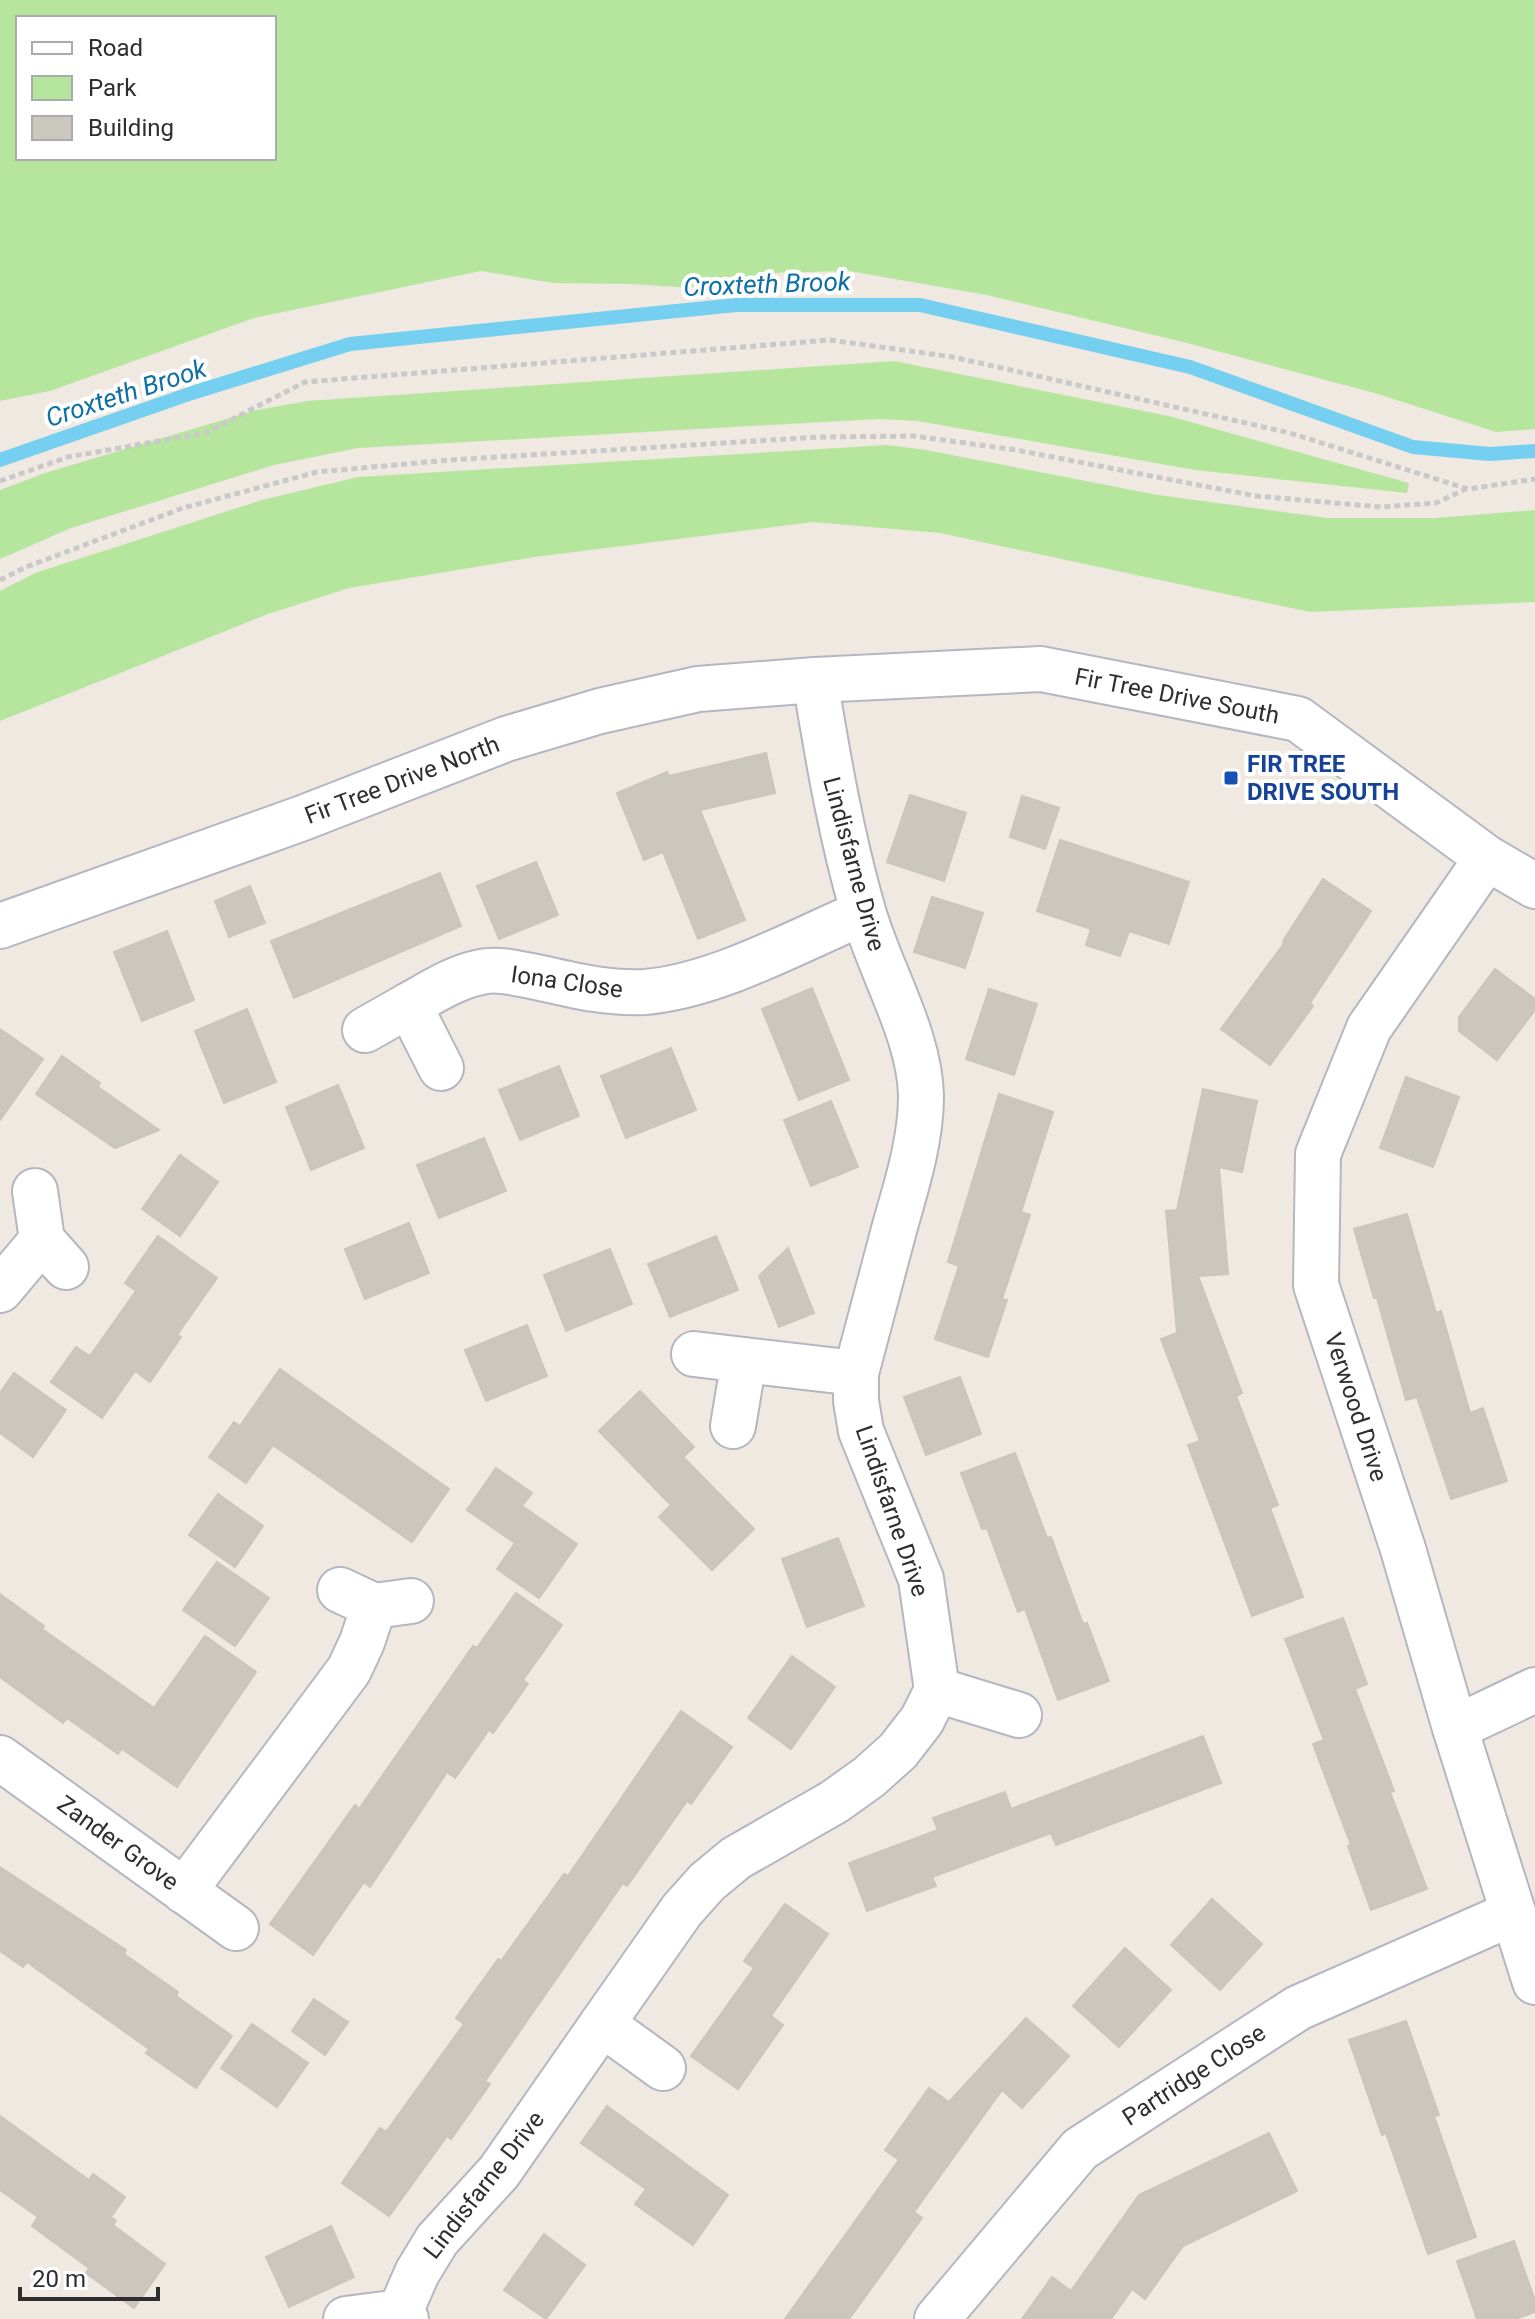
<svg xmlns="http://www.w3.org/2000/svg" width="1535" height="2319" font-family="Roboto,sans-serif">
  <style>
    .green { fill: #b6e59e; fill-rule: evenodd }
    .lines { fill: none; stroke-linecap: round; stroke-linejoin: round }
    .stream { stroke: #75cff0; stroke-width: 14 }
    .building { fill: #cbc7bf; stroke: #cbc5ba; stroke-width: 2 }
    .street-casing { stroke: #b4b7c1; stroke-width: 48 }
    .secondary-casing { stroke: #b4b7c1; stroke-width: 48 }
    .path { stroke: #c9c9c9; stroke-width: 5; stroke-dasharray: 6 4; stroke-linecap: butt }
    .street { stroke: #fff; stroke-width: 44 }
    .secondary { stroke: #fff; stroke-width: 44 }
    .transit-dot { fill: #1a4fb4; stroke: #fff; stroke-width: 3 }
    .labels { text-anchor: middle; dominant-baseline: central; stroke-width: 8; stroke-linejoin: round; paint-order: stroke }
    .street-label { font-size: 24px; fill: #2e2e2e; stroke: #fff }
    .transit-label { font-size: 24px; font-weight: bold; fill: #164399; stroke: #fff; text-anchor: start }
    .water-label { font-size: 26px; font-style: italic; fill: #0d6fa3; stroke: #fff }
  </style>
  <rect width="100%" height="100%" fill="#efe9e1"/>
  <g class="green">
    <path d="M 0,0 L 1535,0 L 1535,429 L 1496,432 L 1378,394 L 1187,343 L 987,295 L 849,271 L 766,273 L 693,288 L 632,284 L 553,283 L 481,271 L 254,318 L 50,391 L 0,401 ZM 18,18 L 274,18 L 274,158 L 18,158 Z"/>
    <path d="M 894,361 L 1169,416 L 1409,483 L 1407,493 L 1195,470 L 918,421 L 878,419 L 358,448 L 274,465 L 71,528 L 0,559 L 0,490 L 45,473 L 253,411 L 307,401 Z"/>
    <path d="M 887,445 L 926,450 L 1158,495 L 1328,518 L 1435,518 L 1535,510 L 1535,602 L 1310,612 L 940,533 L 813,522 L 535,557 L 349,588 L 268,614 L 0,721 L 0,591 L 35,573 L 262,500 L 358,477 Z"/>
  </g>
  <g class="lines">
    <path class="stream" d="M 0,460 L 192,393 L 350,344 L 736,305 L 920,305 L 1190,367 L 1413,447 L 1490,454 L 1535,451"/>
  </g>
  <g class="building">
    <path d="M 766,753 L 775,793 L 700,810 L 745,920 L 698,939 L 663,852 L 644,860 L 617,793 L 667,772 L 669,776 Z"/>
    <path d="M 910,795 L 966,813 L 944,881 L 887,862 Z"/>
    <path d="M 1022,796 L 1059,808 L 1045,849 L 1010,837 Z"/>
    <path d="M 1060,840 L 1189,882 L 1169,944 L 1129,931 L 1120,956 L 1086,945 L 1091,929 L 1037,911 Z"/>
    <path d="M 536,862 L 558,915 L 499,939 L 477,886 Z"/>
    <path d="M 440,873 L 461,926 L 294,998 L 271,941 Z"/>
    <path d="M 1323,879 L 1371,911 L 1310,1003 L 1313,1006 L 1270,1065 L 1221,1029 L 1285,942 L 1283,941 Z"/>
    <path d="M 250,886 L 265,923 L 229,937 L 215,901 Z"/>
    <path d="M 932,897 L 983,913 L 965,968 L 914,952 Z"/>
    <path d="M 167,931 L 194,1000 L 142,1021 L 114,952 Z"/>
    <path d="M 1495,969 L 1535,999 L 1535,1010 L 1497,1060 L 1459,1031 L 1459,1017 Z"/>
    <path d="M 812,988 L 849,1080 L 799,1100 L 762,1009 Z"/>
    <path d="M 989,989 L 1037,1004 L 1014,1075 L 966,1059 Z"/>
    <path d="M 247,1009 L 276,1082 L 224,1103 L 195,1031 Z"/>
    <path d="M 0,1029 L 43,1059 L 0,1120 Z"/>
    <path d="M 671,1048 L 696,1110 L 626,1138 L 601,1076 Z"/>
    <path d="M 62,1056 L 100,1083 L 98,1087 L 159,1130 L 115,1148 L 36,1094 Z"/>
    <path d="M 559,1066 L 579,1116 L 520,1140 L 499,1090 Z"/>
    <path d="M 1406,1077 L 1459,1097 L 1433,1167 L 1380,1148 Z"/>
    <path d="M 338,1085 L 364,1148 L 311,1170 L 286,1107 Z"/>
    <path d="M 1203,1089 L 1257,1101 L 1242,1172 L 1219,1167 L 1228,1274 L 1198,1276 L 1242,1393 L 1236,1396 L 1278,1505 L 1270,1508 L 1303,1597 L 1252,1616 L 1188,1445 L 1200,1441 L 1161,1339 L 1177,1333 L 1166,1211 L 1177,1210 Z"/>
    <path d="M 999,1094 L 1053,1112 L 1021,1212 L 1030,1215 L 1002,1299 L 1007,1300 L 988,1357 L 935,1339 L 959,1266 L 948,1262 Z"/>
    <path d="M 831,1101 L 858,1167 L 811,1186 L 784,1120 Z"/>
    <path d="M 484,1138 L 506,1191 L 439,1218 L 417,1165 Z"/>
    <path d="M 180,1155 L 218,1182 L 180,1236 L 142,1209 Z"/>
    <path d="M 1407,1214 L 1436,1313 L 1441,1311 L 1470,1413 L 1483,1408 L 1507,1481 L 1451,1499 L 1417,1397 L 1406,1400 L 1377,1298 L 1374,1298 L 1354,1229 Z"/>
    <path d="M 409,1223 L 429,1273 L 365,1299 L 345,1249 Z"/>
    <path d="M 158,1236 L 217,1278 L 177,1335 L 181,1337 L 150,1382 L 135,1371 L 102,1418 L 51,1382 L 76,1347 L 90,1356 L 136,1291 L 125,1283 Z"/>
    <path d="M 716,1236 L 738,1290 L 670,1317 L 648,1264 Z"/>
    <path d="M 788,1248 L 814,1313 L 779,1327 L 759,1276 Z"/>
    <path d="M 610,1249 L 632,1304 L 566,1331 L 544,1275 Z"/>
    <path d="M 527,1325 L 547,1376 L 486,1401 L 465,1350 Z"/>
    <path d="M 280,1369 L 449,1489 L 412,1542 L 273,1445 L 246,1483 L 209,1457 L 234,1422 L 240,1426 Z"/>
    <path d="M 14,1373 L 66,1410 L 33,1457 L 0,1433 L 0,1393 Z"/>
    <path d="M 960,1377 L 981,1434 L 926,1455 L 904,1397 Z"/>
    <path d="M 640,1391 L 694,1447 L 683,1457 L 754,1529 L 712,1570 L 659,1517 L 671,1505 L 599,1431 Z"/>
    <path d="M 1015,1453 L 1047,1538 L 1051,1537 L 1083,1624 L 1087,1623 L 1109,1681 L 1058,1700 L 1025,1609 L 1018,1612 L 987,1528 L 982,1529 L 961,1473 Z"/>
    <path d="M 496,1468 L 532,1493 L 522,1506 L 577,1544 L 539,1598 L 497,1569 L 515,1543 L 467,1510 Z"/>
    <path d="M 218,1494 L 263,1526 L 235,1567 L 189,1535 Z"/>
    <path d="M 838,1538 L 864,1606 L 807,1627 L 782,1559 Z"/>
    <path d="M 217,1562 L 269,1598 L 235,1646 L 183,1610 Z"/>
    <path d="M 516,1593 L 562,1625 L 523,1680 L 528,1684 L 493,1733 L 489,1730 L 455,1778 L 447,1772 L 370,1887 L 364,1882 L 313,1955 L 270,1924 L 355,1805 L 359,1809 L 473,1646 L 477,1648 Z"/>
    <path d="M 0,1594 L 44,1626 L 42,1629 L 154,1708 L 205,1636 L 256,1672 L 177,1787 L 122,1749 L 118,1754 L 67,1718 L 63,1723 L 0,1677 Z"/>
    <path d="M 1343,1618 L 1367,1684 L 1355,1689 L 1394,1791 L 1390,1792 L 1427,1889 L 1371,1910 L 1348,1846 L 1351,1845 L 1313,1744 L 1324,1740 L 1285,1639 Z"/>
    <path d="M 792,1656 L 835,1687 L 791,1749 L 748,1718 Z"/>
    <path d="M 681,1711 L 732,1747 L 691,1804 L 687,1801 L 627,1886 L 623,1883 L 485,2081 L 490,2084 L 451,2139 L 447,2136 L 389,2216 L 342,2183 L 380,2128 L 386,2132 L 464,2024 L 456,2018 L 498,1959 L 501,1961 L 564,1874 L 568,1876 Z"/>
    <path d="M 1203,1736 L 1221,1783 L 1056,1845 L 1051,1833 L 932,1877 L 936,1886 L 867,1911 L 849,1863 L 938,1830 L 933,1818 L 1005,1792 L 1011,1809 Z"/>
    <path d="M 0,1867 L 126,1950 L 124,1954 L 178,1992 L 176,1996 L 232,2036 L 196,2088 L 146,2053 L 149,2049 L 27,1962 L 23,1967 L 0,1951 Z"/>
    <path d="M 1212,1899 L 1262,1944 L 1220,1990 L 1171,1945 Z"/>
    <path d="M 785,1904 L 828,1934 L 771,2016 L 783,2025 L 738,2089 L 691,2056 L 754,1968 L 744,1961 Z"/>
    <path d="M 1125,1948 L 1171,1990 L 1119,2047 L 1073,2006 Z"/>
    <path d="M 314,1999 L 348,2022 L 325,2055 L 292,2031 Z"/>
    <path d="M 1026,2018 L 1069,2056 L 1022,2108 L 1002,2090 L 914,2212 L 922,2218 L 849,2319 L 785,2319 L 899,2160 L 885,2150 L 929,2088 L 949,2102 Z"/>
    <path d="M 1406,2021 L 1439,2115 L 1434,2116 L 1476,2237 L 1428,2254 L 1386,2133 L 1382,2135 L 1349,2040 Z"/>
    <path d="M 252,2024 L 308,2063 L 277,2107 L 221,2068 Z"/>
    <path d="M 607,2106 L 728,2195 L 693,2245 L 635,2204 L 646,2189 L 581,2143 Z"/>
    <path d="M 0,2116 L 89,2180 L 93,2174 L 125,2197 L 111,2217 L 116,2221 L 113,2225 L 165,2264 L 134,2308 L 86,2273 L 89,2268 L 32,2226 L 38,2217 L 0,2190 Z"/>
    <path d="M 1269,2133 L 1297,2191 L 1183,2246 L 1145,2299 L 1132,2289 L 1111,2319 L 1022,2319 L 1052,2277 L 1071,2291 L 1139,2195 Z"/>
    <path d="M 331,2226 L 354,2277 L 289,2307 L 266,2257 Z"/>
    <path d="M 544,2234 L 585,2265 L 546,2319 L 504,2290 Z"/>
    <path d="M 1514,2241 L 1535,2301 L 1535,2312 L 1515,2319 L 1477,2319 L 1457,2261 Z"/>
  </g>
  <g class="lines">
    <defs>
      <g id="street">
        <path d="M 1487,858 L 1369,1028 L 1318,1154 L 1316,1285 L 1403,1549 L 1455,1728 L 1535,1982"/>
        <path d="M 409,1005 C 434,991 458,975 487,971 C 504,969 525,975 541,978 C 576,986 609,994 645,992 C 717,986 796,941 863,913"/>
        <path d="M 365,1030 L 409,1005 L 441,1068"/>
        <path d="M 35,1191 L 42,1240 L 66,1267"/>
        <path d="M 0,1290 L 42,1240"/>
        <path d="M 694,1354 L 744,1360 L 733,1426"/>
        <path d="M 744,1360 L 856,1373"/>
        <path d="M 340,1590 L 374,1606 L 411,1601"/>
        <path d="M 937,1690 L 1019,1715"/>
        <path d="M 1455,1728 L 1535,1690"/>
        <path d="M 0,1758 L 236,1928"/>
        <path d="M 184,1891 L 349,1670 L 362,1642 L 374,1606"/>
        <path d="M 602,2024 L 682,1910 L 707,1882 L 736,1858 L 834,1802 L 869,1777 L 898,1751 L 922,1720 L 937,1690 L 921,1579 L 861,1431 L 856,1401 L 856,1373 C 869,1324 882,1275 895,1226 C 907,1184 921,1140 921,1096 C 920,1035 880,971 863,911 C 841,835 828,758 815,680"/>
        <path d="M 400,2312 L 417,2273 L 437,2240 L 499,2172 L 602,2024 L 663,2068"/>
        <path d="M 346,2319 L 400,2312 L 406,2319"/>
        <path d="M 937,2319 L 1080,2149 L 1298,2008 L 1513,1913"/>
      </g>
      <path id="secondary" d="M 0,926 L 300,819 L 506,739 L 600,711 L 698,689 L 815,680 L 1041,669 L 1298,719 L 1487,858 L 1535,886"/>
    </defs>
    <use href="#street" class="street-casing"/>
    <use href="#secondary" class="secondary-casing"/>
    <g class="path">
      <path d="M 0,481 L 68,457 L 205,433 L 305,382 L 830,340 L 953,357 L 1290,433 L 1468,489 L 1535,479"/>
      <path d="M 0,580 L 26,567 L 183,508 L 317,472 L 450,460 L 820,437 L 914,436 L 1016,450 L 1256,496 L 1381,507 L 1436,503 L 1466,489"/>
    </g>
    <use href="#street" class="street"/>
    <use href="#secondary" class="secondary"/>
  </g>
  <rect class="transit-dot" x="1223" y="770" width="16" height="16" rx="4"/>
  <g class="labels">
    <g class="street-label">
      <text transform="translate(1177 696) rotate(11)">Fir Tree Drive South</text>
      <text transform="translate(402 780) rotate(-21)">Fir Tree Drive North</text>
      <text transform="translate(854 864) rotate(75)">Lindisfarne Drive</text>
      <text transform="translate(567 982) rotate(8)">Iona Close</text>
      <text transform="translate(1356 1407) rotate(72)">Verwood Drive</text>
      <text transform="translate(892 1511) rotate(71)">Lindisfarne Drive</text>
      <text transform="translate(118 1843) rotate(36)">Zander Grove</text>
      <text transform="translate(1194 2075) rotate(-33)">Partridge Close</text>
      <text transform="translate(484 2185) rotate(-52)">Lindisfarne Drive</text>
    </g>
    <g class="transit-label">
      <text x="1247" y="764">FIR TREE<tspan x="1247" dy="28">DRIVE SOUTH</tspan></text>
    </g>
    <g class="water-label">
      <text transform="translate(767 284) rotate(-2)">Croxteth Brook</text>
      <text transform="translate(126 393) rotate(-18)">Croxteth Brook</text>
    </g>
  </g>
  <rect x="16" y="16" width="260" height="144" fill="#ffffff" stroke="#ababab" stroke-width="2"/>
  <rect x="32" y="42" width="40" height="12" fill="#ffffff" stroke="#ababab" stroke-width="2"/>
  <text x="88" y="56" font-size="24" fill="#2e2e2e">Road</text>
  <rect x="32" y="76" width="40" height="24" fill="#b6e59e" stroke="#ababab" stroke-width="2"/>
  <text x="88" y="96" font-size="24" fill="#2e2e2e">Park</text>
  <rect x="32" y="116" width="40" height="24" fill="#cbc7bf" stroke="#ababab" stroke-width="2"/>
  <text x="88" y="136" font-size="24" fill="#2e2e2e">Building</text>
  <path d="M20 2287v12h138v-12" fill="none" stroke="#2e2e2e" stroke-width="4"/>
  <text x="32" y="2287" font-size="24" fill="#2e2e2e" stroke="#ffffff" stroke-width="6" paint-order="stroke">20 m</text>
</svg>
